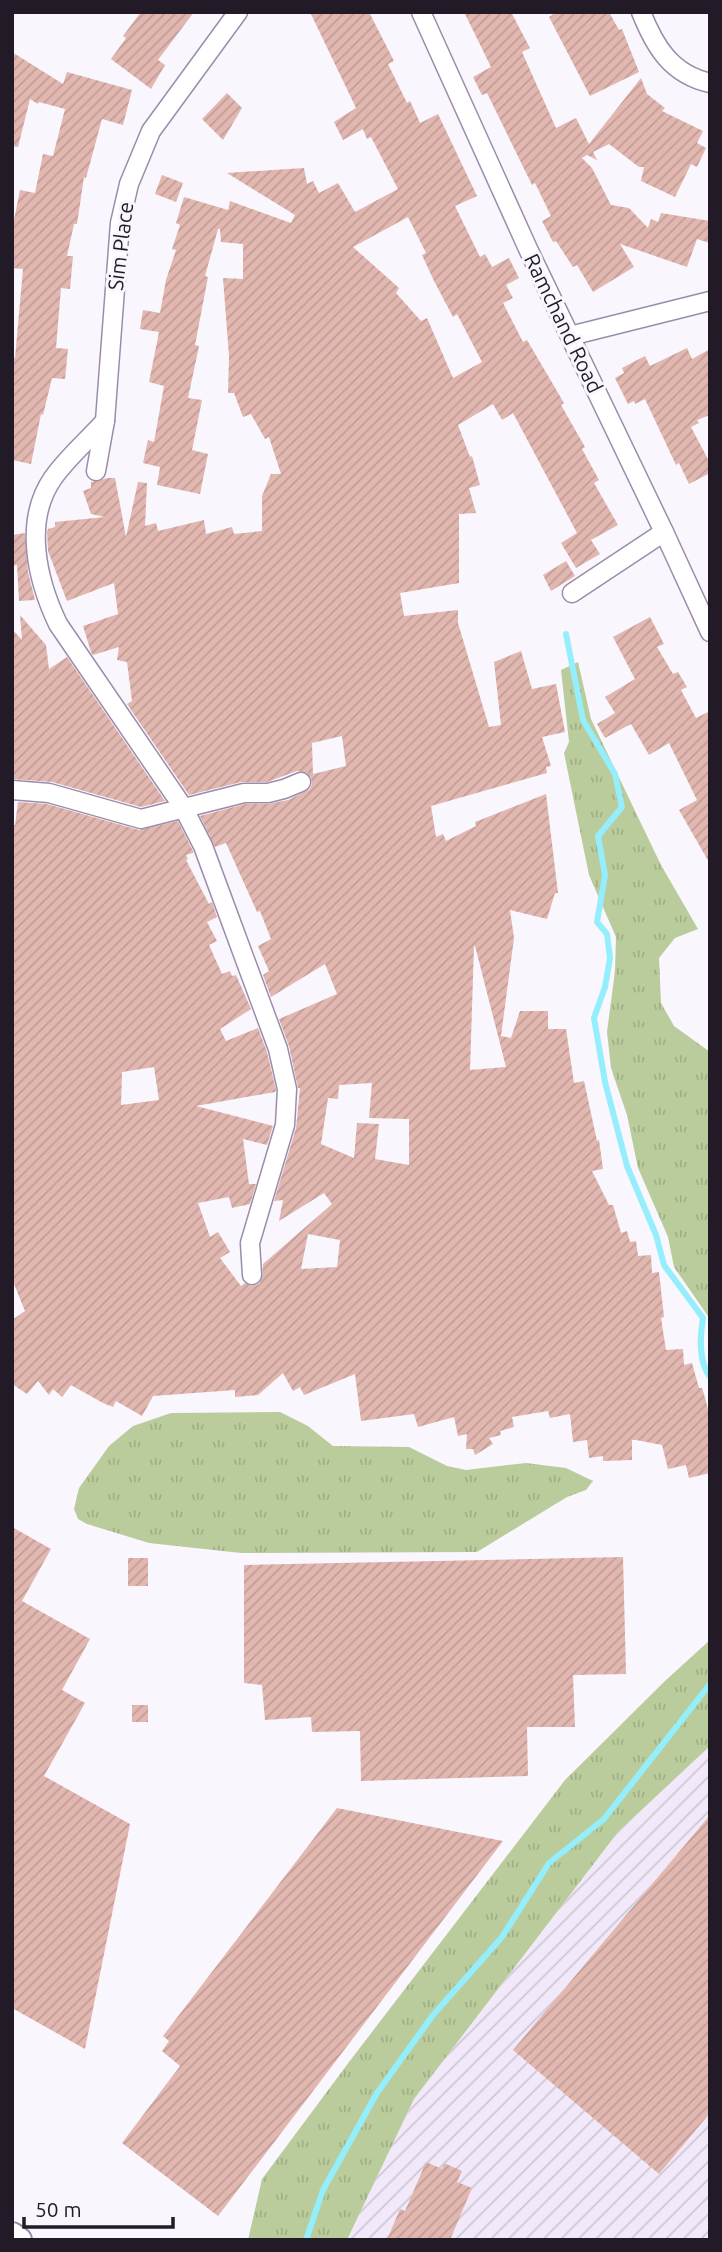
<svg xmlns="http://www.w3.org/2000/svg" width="722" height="2252" font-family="Ubuntu,sans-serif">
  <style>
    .industrial { fill: url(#industrial-furrows) }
    .grass { fill: url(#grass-tufts) }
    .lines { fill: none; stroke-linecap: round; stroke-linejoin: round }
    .stream { stroke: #94eefc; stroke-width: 6 }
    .building { fill: url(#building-hatch); fill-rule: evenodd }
    .street-casing { stroke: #9c8cac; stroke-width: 21 }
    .secondary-casing { stroke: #9c8cac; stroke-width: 28 }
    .street { stroke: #fff; stroke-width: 18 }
    .secondary { stroke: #fff; stroke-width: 24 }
    .labels { text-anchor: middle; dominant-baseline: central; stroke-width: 6; stroke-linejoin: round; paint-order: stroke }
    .street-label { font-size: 21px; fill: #221b27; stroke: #faf6fd }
  </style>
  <defs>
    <pattern id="industrial-furrows" width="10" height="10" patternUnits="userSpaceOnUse" patternTransform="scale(1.75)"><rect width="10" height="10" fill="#f1e9f9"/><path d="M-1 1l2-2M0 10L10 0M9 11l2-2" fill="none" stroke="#cec7d5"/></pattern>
    <pattern id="grass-tufts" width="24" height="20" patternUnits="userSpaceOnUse" patternTransform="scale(1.75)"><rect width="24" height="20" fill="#bacc9c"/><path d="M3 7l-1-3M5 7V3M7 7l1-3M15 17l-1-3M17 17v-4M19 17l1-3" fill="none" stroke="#a0af86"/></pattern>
    <pattern id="building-hatch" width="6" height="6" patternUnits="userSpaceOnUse" patternTransform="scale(1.75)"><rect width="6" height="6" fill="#e1b7b0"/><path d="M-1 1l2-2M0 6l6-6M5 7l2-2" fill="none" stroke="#c19d97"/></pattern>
  </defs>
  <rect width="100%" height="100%" fill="#faf6fd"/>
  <path class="industrial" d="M 710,1746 L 710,2240 L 347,2240 L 414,2099 L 618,1832 Z"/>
  <g class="grass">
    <path d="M 578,662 L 591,719 L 661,865 L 698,929 L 675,938 L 659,958 L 661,1003 L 674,1026 L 710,1052 L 710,1319 L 674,1267 L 668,1237 L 638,1168 L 627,1115 L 611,1068 L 607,1032 L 615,971 L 616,937 L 589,875 L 564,753 L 569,742 L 561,670 Z"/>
    <path d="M 280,1412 L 308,1426 L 333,1446 L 409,1447 L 447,1466 L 466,1470 L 526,1463 L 566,1468 L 593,1481 L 586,1490 L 567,1497 L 477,1552 L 241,1553 L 149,1543 L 87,1524 L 78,1519 L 74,1509 L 79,1488 L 109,1446 L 133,1426 L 171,1413 Z"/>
    <path d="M 710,1640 L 710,1746 L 618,1832 L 414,2099 L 347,2240 L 248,2240 L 262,2179 L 349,2062 L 565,1780 L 666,1680 Z"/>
  </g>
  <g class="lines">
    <g class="stream">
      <path d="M 566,634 L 583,720 L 615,774 L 622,807 L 598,836 L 605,875 L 597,922 L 607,934 L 610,958 L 605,987 L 594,1018 L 605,1082 L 627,1166 L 656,1235 L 664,1265 L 703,1318 C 700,1337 698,1361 710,1377"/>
      <path d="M 306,2240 L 323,2190 L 377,2093 L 433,2015 L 502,1937 L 549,1863 L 604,1819 L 710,1684"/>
    </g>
  </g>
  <g class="building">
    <path d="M 141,12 L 194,12 L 158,60 L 165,65 L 151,89 L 111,59 L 126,38 L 123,36 Z"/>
    <path d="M 310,12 L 369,12 L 394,61 L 388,64 L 407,103 L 410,101 L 420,123 L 438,114 L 477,196 L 455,206 L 480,257 L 485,254 L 492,267 L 509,258 L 519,278 L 506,285 L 513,298 L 503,303 L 523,342 L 527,340 L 564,403 L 561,405 L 585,447 L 582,449 L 599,480 L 594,483 L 618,525 L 591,540 L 600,554 L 576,568 L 561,543 L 577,533 L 513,413 L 502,420 L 493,404 L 458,425 L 470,457 L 472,456 L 480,485 L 469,488 L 476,513 L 459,514 L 459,583 L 400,593 L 404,616 L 458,610 L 458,623 L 489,727 L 501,725 L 494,662 L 521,651 L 532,689 L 556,684 L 565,732 L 542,737 L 551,766 L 546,767 L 547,773 L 431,806 L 436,837 L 443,834 L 446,841 L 476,826 L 475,822 L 546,794 L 558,893 L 555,893 L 547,919 L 510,910 L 514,938 L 501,1036 L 511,1038 L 520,1011 L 548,1011 L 548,1029 L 566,1029 L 574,1083 L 584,1081 L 597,1141 L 599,1140 L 603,1169 L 592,1171 L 609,1205 L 613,1205 L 621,1233 L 627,1231 L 630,1242 L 636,1241 L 638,1256 L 651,1255 L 652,1273 L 659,1272 L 664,1317 L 661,1318 L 666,1350 L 683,1349 L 684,1365 L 692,1363 L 699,1388 L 702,1388 L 706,1401 L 710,1419 L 710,1473 L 689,1478 L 686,1465 L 668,1469 L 662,1445 L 636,1440 L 632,1440 L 632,1460 L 603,1461 L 603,1456 L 589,1458 L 587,1440 L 573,1442 L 570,1414 L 550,1418 L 548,1411 L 512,1417 L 514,1427 L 500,1431 L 501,1435 L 489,1438 L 493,1444 L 475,1455 L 473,1449 L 466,1449 L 467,1434 L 458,1436 L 454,1417 L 418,1427 L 414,1414 L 361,1421 L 355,1374 L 304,1395 L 300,1387 L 293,1391 L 283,1373 L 258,1395 L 235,1397 L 235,1390 L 153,1396 L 142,1416 L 116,1401 L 113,1407 L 103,1403 L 71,1385 L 62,1397 L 53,1389 L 49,1395 L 38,1381 L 27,1394 L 12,1384 L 12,1320 L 25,1311 L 12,1279 L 12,825 L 15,825 L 18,802 L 47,804 L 139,830 L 178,821 L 193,851 L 193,853 L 186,855 L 188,859 L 186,860 L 209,904 L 212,902 L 217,917 L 207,922 L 217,941 L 209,945 L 222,974 L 230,971 L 232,976 L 236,975 L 251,1009 L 220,1029 L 226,1041 L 258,1028 L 267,1052 L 276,1090 L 275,1092 L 196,1106 L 273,1126 L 267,1145 L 243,1139 L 249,1184 L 256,1184 L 250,1204 L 232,1208 L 229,1197 L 198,1203 L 210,1237 L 218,1232 L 230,1252 L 220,1258 L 241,1286 L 245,1283 L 252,1286 L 259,1284 L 262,1279 L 263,1264 L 332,1204 L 324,1193 L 279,1221 L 283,1200 L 274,1201 L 296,1128 L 300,1088 L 298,1088 L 289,1046 L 279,1019 L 337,994 L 325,964 L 271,997 L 263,975 L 269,971 L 258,946 L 271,939 L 260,911 L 257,912 L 226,843 L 215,847 L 200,816 L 245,804 L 268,804 L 288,800 L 310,789 L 312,784 L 311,777 L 307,773 L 297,771 L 267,782 L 241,782 L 189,795 L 127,704 L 132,701 L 127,662 L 117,660 L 119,647 L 93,655 L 91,652 L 83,626 L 118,614 L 114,583 L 67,601 L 48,551 L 47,532 L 48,529 L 55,527 L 55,522 L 105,517 L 91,514 L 83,491 L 91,488 L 91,482 L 108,478 L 115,478 L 126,537 L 138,482 L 147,483 L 145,526 L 156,523 L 158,531 L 204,520 L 206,534 L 232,527 L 234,534 L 262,531 L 262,496 L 271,474 L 281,474 L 269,437 L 265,439 L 251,414 L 243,417 L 234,393 L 228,393 L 229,356 L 223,278 L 243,279 L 243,244 L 221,242 L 220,229 L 218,229 L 205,276 L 208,277 L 195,345 L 199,346 L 188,398 L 202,400 L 192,450 L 208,454 L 200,494 L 157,485 L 160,467 L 143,463 L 148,440 L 154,442 L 164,386 L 149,382 L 159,332 L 140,329 L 143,310 L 160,313 L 166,280 L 176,250 L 172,249 L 180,225 L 176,223 L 184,197 L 228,210 L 230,201 L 291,223 L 295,215 L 227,173 L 304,168 L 307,184 L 313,181 L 319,193 L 338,183 L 355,212 L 398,189 L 371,137 L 367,139 L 363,129 L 343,140 L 334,122 L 356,108 ZM 408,217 L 426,253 L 422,255 L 434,281 L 453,317 L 457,314 L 482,362 L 453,378 L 427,318 L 421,321 L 396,293 L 399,288 L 353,247 ZM 342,736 L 346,766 L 313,774 L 312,743 ZM 474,946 L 475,946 L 506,1067 L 470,1070 ZM 154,1067 L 159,1100 L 121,1105 L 122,1072 ZM 372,1083 L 369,1118 L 409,1119 L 409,1165 L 375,1159 L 379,1124 L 357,1123 L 354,1158 L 321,1144 L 328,1098 L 338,1099 L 339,1085 ZM 308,1234 L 340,1240 L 337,1267 L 301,1269 Z"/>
    <path d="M 464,12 L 511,12 L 530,48 L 522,52 L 556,128 L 576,118 L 589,144 L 641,78 L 647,94 L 665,108 L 662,111 L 703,131 L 697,143 L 706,148 L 697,167 L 691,164 L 675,197 L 641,181 L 644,167 L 639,167 L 609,144 L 593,152 L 597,160 L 587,155 L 582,158 L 592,168 L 611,205 L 629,208 L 648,228 L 651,219 L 658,222 L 661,213 L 710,221 L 710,243 L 697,239 L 687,267 L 620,244 L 634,267 L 593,292 L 577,265 L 573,267 L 556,241 L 553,242 L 542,221 L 551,216 L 535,183 L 532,185 L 487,93 L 482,95 L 473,77 L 491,67 Z"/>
    <path d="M 557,12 L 609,12 L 619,30 L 622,29 L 639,72 L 590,96 L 549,17 Z"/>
    <path d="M 12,52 L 63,84 L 67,72 L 132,90 L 123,125 L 102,119 L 86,178 L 84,177 L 77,224 L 74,224 L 67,256 L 73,256 L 70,289 L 61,288 L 56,348 L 68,349 L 65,379 L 52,378 L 43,415 L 41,414 L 31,464 L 12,460 L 12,358 L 15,358 L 23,269 L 12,268 L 13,225 L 20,190 L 35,193 L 43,154 L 53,156 L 65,109 L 39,102 L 38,104 L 30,99 L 18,147 L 12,146 Z"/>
    <path d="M 227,93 L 242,108 L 223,140 L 202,119 Z"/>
    <path d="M 162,175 L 183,183 L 176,202 L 155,194 Z"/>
    <path d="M 687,348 L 692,359 L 710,349 L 710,415 L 697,420 L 699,423 L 691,427 L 710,463 L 710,473 L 689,484 L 679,463 L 676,465 L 645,399 L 635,404 L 634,401 L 628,404 L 615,378 L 624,373 L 622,368 L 645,356 L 650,366 Z"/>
    <path d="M 25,533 L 28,572 L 35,600 L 19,601 L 17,565 L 12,566 L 12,535 Z"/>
    <path d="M 566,561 L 575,576 L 551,591 L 543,575 Z"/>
    <path d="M 20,615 L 46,645 L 49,669 L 67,657 L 165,801 L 141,807 L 52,782 L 12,779 L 12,629 L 22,640 Z"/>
    <path d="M 650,617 L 664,644 L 657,647 L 673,674 L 678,672 L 687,687 L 681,690 L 696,718 L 710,711 L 710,864 L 679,810 L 697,800 L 669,743 L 649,755 L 631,724 L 605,738 L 597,724 L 615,713 L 605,697 L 635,679 L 613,637 Z"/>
    <path d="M 12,1527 L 51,1549 L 22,1601 L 90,1639 L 62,1690 L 85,1703 L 44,1776 L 130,1824 L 85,2049 L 12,2008 Z"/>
    <path d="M 623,1557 L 626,1674 L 573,1675 L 575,1727 L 527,1727 L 528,1776 L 361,1781 L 360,1731 L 312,1732 L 311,1717 L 265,1720 L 262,1685 L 244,1683 L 244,1565 Z"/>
    <rect x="128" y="1558" width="20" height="28"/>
    <rect x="132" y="1705" width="16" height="17"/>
    <path d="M 337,1808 L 503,1841 L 218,2216 L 122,2143 L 180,2066 L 162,2051 L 169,2041 L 163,2036 Z"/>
    <path d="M 710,1815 L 710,2113 L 659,2174 L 513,2050 Z"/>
    <path d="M 426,2162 L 442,2169 L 444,2163 L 462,2171 L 457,2182 L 472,2188 L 450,2240 L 387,2240 L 400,2209 L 405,2211 Z"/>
  </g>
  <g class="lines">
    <defs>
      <g id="street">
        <path d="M 421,12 L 529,251 L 664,532 L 710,632"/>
        <path d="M 641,12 C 655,47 671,74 710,83"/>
        <path d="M 570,336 L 710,301"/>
        <path d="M 105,421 C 88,440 67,458 53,478 C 23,521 37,580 58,624 L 183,807 L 203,846 L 278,1049 L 287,1089 L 285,1125 L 250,1243 L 252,1275"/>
        <path d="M 96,471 L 105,421 L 120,223 L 129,184 L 151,131 L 238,12"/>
        <path d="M 572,593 L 664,532"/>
        <path d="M 12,790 L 49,793 L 141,819 L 244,793 L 268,793 L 284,789 L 301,782"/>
      </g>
      <path id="secondary" d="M 12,2235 L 19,2240"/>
    </defs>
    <use href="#street" class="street-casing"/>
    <use href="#secondary" class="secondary-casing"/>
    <use href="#street" class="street"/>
    <use href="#secondary" class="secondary"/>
  </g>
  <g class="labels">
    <g class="street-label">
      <text transform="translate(120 246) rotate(-83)">Sim Place</text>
      <text transform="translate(564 323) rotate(64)">Ramchand Road</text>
    </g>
  </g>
  <rect width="722" height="2252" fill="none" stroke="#221b27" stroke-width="28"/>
  <path d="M24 2217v10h149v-10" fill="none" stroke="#221b27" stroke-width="3.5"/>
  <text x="35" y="2217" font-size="21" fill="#221b27" stroke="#faf6fd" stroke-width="5" paint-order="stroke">50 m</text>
</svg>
